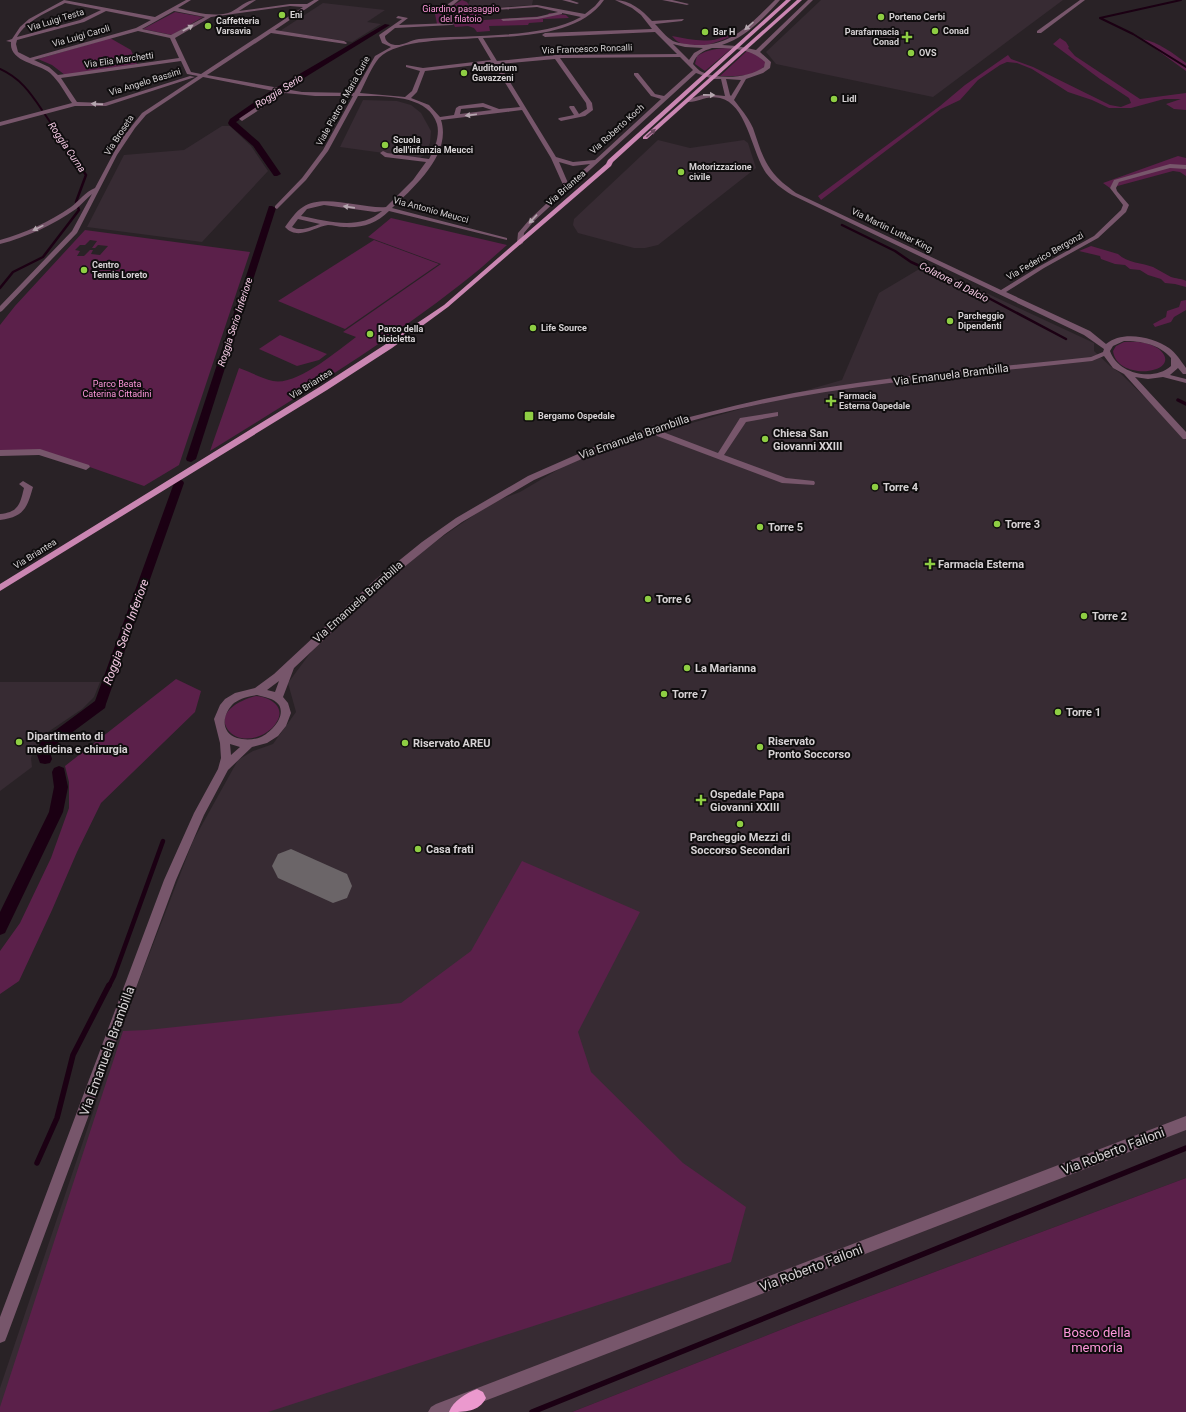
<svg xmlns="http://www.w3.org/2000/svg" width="1186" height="1412" font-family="Roboto,sans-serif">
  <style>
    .built { fill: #372b33 }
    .green { fill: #5b204a; fill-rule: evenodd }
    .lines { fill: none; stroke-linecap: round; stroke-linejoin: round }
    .stream-far4 { stroke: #1b0013; stroke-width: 2 }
    .stream-far3 { stroke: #1b0013; stroke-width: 2.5 }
    .stream-far2 { stroke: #1b0013; stroke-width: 3.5 }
    .stream-far1 { stroke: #1b0013; stroke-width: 4.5 }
    .stream { stroke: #1b0013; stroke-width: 5.5 }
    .canal { fill: #1b0013; fill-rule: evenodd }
    .taxiway { fill: #6b6568; fill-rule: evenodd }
    .minor { fill: #77566b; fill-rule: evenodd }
    .major { fill: #ca86b2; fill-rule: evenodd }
    .highway { fill: #eb99ce; fill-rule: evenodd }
    .oneway { fill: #b5a7af }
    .oneway2 { fill: #6c4a60 }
    .poi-dot { fill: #8ece43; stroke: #0f0d0e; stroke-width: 1.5 }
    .labels { text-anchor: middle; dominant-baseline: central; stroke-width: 4; stroke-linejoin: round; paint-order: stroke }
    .far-park-label { font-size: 9px; fill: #fe97db; stroke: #0f0d0e }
    .far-poi-label { font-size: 9px; font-weight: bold; fill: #d6d2d4; stroke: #0f0d0e; text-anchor: start }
    .far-street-label { font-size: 9px; fill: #d6d2d4; stroke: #0f0d0e }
    .far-water-label { font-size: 10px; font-style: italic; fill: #f4c9e3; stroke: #0f0d0e }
    .street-label { font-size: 11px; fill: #d6d2d4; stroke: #0f0d0e }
    .poi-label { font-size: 11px; font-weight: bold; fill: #d6d2d4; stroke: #0f0d0e; text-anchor: start }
    .water-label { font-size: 12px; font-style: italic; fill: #f4c9e3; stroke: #0f0d0e }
    .near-street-label { font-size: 13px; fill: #d6d2d4; stroke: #0f0d0e }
    .near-park-label { font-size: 13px; fill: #fe97db; stroke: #0f0d0e }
  </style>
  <rect width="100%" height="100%" fill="#292226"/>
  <g class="built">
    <path d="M 470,0 L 533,0 L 532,5 L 472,9 L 468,4 Z"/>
    <path d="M 821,0 L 1063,0 L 933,97 L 776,64 L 766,52 Z"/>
    <path d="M 323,3 L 385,10 L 367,22 L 381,24 L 352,42 L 280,31 Z"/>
    <path d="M 363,100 L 397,101 L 411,105 L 421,113 L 431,131 L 430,143 L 424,155 L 420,158 L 340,147 Z"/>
    <path d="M 222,126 L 230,126 L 251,146 L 268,171 L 202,242 L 87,227 L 124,155 L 184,150 Z"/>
    <path d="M 658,140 L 690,148 L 744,140 L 748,143 L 756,168 L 658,245 L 645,248 L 634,248 L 578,233 L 573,225 L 574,219 Z"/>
    <path d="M 926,265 L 1094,343 L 1094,351 L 1110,366 L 1120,373 L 1163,415 L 1186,440 L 1186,1178 L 798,1323 L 572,1412 L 0,1412 L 0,1388 L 125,1017 L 193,841 L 238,760 L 253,751 L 273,744 L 296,712 L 288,683 L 320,640 L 400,568 L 442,537 L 493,502 L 520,492 L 564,466 L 608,447 L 842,380 L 879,293 Z"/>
    <path d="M 0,682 L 100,682 L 94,697 L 82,709 L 42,736 L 34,749 L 31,758 L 32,767 L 0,791 Z"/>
  </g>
  <g class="green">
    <path d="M 462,0 L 467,2 L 471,9 L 480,11 L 484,20 L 547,16 L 549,13 L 566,15 L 569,18 L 543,19 L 543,22 L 529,23 L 528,25 L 489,26 L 490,31 L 477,32 L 474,28 L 468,26 L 455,27 L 453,23 L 437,24 L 434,9 L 447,9 Z"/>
    <path d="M 175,12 L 203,17 L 172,35 L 143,29 Z"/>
    <path d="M 731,33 L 735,34 C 719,43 686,55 672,36 C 692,40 713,45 731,33 Z"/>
    <path d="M 110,38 L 131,50 L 137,64 L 65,75 L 52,65 L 38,59 Z"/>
    <path d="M 1060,38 L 1066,42 L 1069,47 L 1068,48 L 1075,56 L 1140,99 L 1186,93 L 1186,110 L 1174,109 L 1166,104 L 1181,99 L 1164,99 L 1131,108 L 1109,108 L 1092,100 L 1068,92 L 1032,69 L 1017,63 L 1007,62 L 1000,65 L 978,80 L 960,100 L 941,109 L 821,200 L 818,196 L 940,106 L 965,85 L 1008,55 L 1011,59 L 1033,67 L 1110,105 L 1121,107 L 1131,103 L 1129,98 L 1100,79 L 1053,44 Z"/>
    <path d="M 1142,39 C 1158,42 1173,53 1186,63 L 1186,71 Z"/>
    <path d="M 732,48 L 705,71 L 695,64 L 697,56 C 708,49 719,48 732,48 Z"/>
    <path d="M 748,50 L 762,57 L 766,63 C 760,78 734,76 720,76 Z"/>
    <path d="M 1178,156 L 1186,158 L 1186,176 L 1180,172 L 1173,171 L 1110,188 L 1103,183 Z"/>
    <path d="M 391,218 L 507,245 C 492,258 477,272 461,284 C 382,346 295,398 210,451 L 239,368 C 250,372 261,378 273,381 C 297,386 337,351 356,337 L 343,332 L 441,264 L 368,237 Z"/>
    <path d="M 85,230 L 250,252 L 179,465 L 144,486 L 41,450 L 0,451 L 0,325 L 15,306 ZM 90,240 L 97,241 L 92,248 L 95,248 L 98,245 L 108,246 L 100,255 L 91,254 L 93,250 L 90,250 L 84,256 L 77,256 L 80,251 L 75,250 L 80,245 L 85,245 Z"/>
    <path d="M 374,240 L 439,264 L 345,329 L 278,301 Z"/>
    <path d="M 1091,246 L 1118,254 C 1127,263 1143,263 1153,267 C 1159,270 1165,274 1171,277 C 1176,279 1181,278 1186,281 L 1186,287 L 1175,284 L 1165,283 L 1161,279 L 1148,275 L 1140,270 L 1130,269 L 1125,265 L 1115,264 L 1101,259 L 1100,256 L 1079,251 Z"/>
    <path d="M 1186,300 L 1186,310 L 1174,317 L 1171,322 L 1155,327 L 1153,324 L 1166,317 L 1167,311 L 1179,307 L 1181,301 Z"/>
    <path d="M 280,335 L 327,354 L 319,360 L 297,366 L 259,349 Z"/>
    <path d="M 1124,342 C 1136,341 1149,342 1159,349 C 1186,373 1117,383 1113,351 L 1116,346 Z"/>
    <path d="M 176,679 L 201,691 L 195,712 L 101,803 L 77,852 L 52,910 L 19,981 L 0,994 L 0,951 L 20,923 L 51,858 L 69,808 L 69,782 L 65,766 Z"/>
    <path d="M 256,696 C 270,697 287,707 276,723 C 268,737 240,746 228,730 C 215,712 242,699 256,696 Z"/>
    <path d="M 522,861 L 640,912 L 578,1032 L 591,1072 L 683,1163 L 746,1207 L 731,1262 L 268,1412 L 0,1412 L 0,1407 L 123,1031 L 147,1030 L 401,1003 L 471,951 Z"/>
    <path d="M 1186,1178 L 1186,1412 L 572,1412 L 798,1323 Z"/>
  </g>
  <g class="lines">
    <g class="stream-far4">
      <path d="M 1181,0 L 1100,18 L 1133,34 L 1186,67"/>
      <path d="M 0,69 C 20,78 30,92 42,110"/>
      <path d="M 44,113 L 82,169"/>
    </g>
    <g class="stream-far3">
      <path d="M 842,225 L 895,251 L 911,262 L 981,294 L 1066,339"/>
      <path d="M 0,288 L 13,272 L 43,257 L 79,210 L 76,202 L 86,175 L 81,168"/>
    </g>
    <path class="stream-far2" d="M 1178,400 L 1186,404"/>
    <path class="stream-far1" d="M 109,986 L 114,976 L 163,841"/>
    <g class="stream">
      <path d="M 37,1163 L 57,1118 L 73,1055 L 109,985"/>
      <path d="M 532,1412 L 1186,1148"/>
    </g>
    <g class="canal">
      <path d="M 385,24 L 390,25 L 278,94 L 236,122 L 259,142 L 281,174 L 277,176 L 274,176 L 253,146 L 229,125 L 228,123 L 230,119 L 272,90 Z"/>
      <path d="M 269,206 L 272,206 L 276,208 L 196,459 L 191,462 L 187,461 L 186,459 Z"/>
      <path d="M 179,479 L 183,481 L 184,483 L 106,704 L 105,708 L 51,748 L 50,752 L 52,759 L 50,763 L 45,764 L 40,763 L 36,752 L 41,741 L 95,701 L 174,483 L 175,481 Z"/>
      <path d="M 59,766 L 64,768 L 68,787 L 63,812 L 5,933 L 0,935 L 0,912 L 49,812 L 54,787 L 52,772 L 54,768 Z"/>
    </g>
    <path class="taxiway" d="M 291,849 L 347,874 L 352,886 L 347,898 L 333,903 L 278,878 L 272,866 L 278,854 Z"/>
    <g class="minor">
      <path d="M 64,0 L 155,17 L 186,0 L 191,0 L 178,8 C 194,12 215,18 231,12 C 239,8 246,0 256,0 L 239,11 L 290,4 L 307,4 L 314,0 L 319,0 L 275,30 L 344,41 L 347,43 L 346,44 L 271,33 L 207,75 L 302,92 L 354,93 L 375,56 L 391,47 L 382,43 L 379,35 L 402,19 L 396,18 L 398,16 L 408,18 L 399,25 L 452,23 L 454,24 L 452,25 L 395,28 L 385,36 C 385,41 389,44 395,45 C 402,46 411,40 419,39 C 467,34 539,40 581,17 L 562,13 L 562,14 L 538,19 L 503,21 L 501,19 L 537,17 L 558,12 L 537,7 L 468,12 L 470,10 L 537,5 L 585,14 L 595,6 L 600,0 L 604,0 C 580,35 522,36 483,38 L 497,61 L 556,55 L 677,54 L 655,32 L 545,37 L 542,35 L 545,33 L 652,29 L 641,15 L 632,8 L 615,0 C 630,0 642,10 652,21 L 684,19 L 682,21 L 655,24 C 661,30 666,37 673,41 C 680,44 688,44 695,45 C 732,47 751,23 775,0 L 780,0 C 764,18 745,38 722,45 L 737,46 L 756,50 L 808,0 L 813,0 L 760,52 L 771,62 L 770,68 L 763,73 L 746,79 L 734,100 C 741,109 748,117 753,128 C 758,142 762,158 771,170 C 778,180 787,186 796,193 L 1001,290 L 1040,266 L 1094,236 L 1121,210 L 1123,205 L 1110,188 L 1114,180 L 1170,164 L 1186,165 L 1186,169 L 1170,168 L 1119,182 L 1116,188 L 1117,191 L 1129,205 L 1126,212 L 1098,238 L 1044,268 L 1006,292 L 1090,331 L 1106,344 C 1122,330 1154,337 1169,348 C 1176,353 1181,361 1186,368 L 1186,374 L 1183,374 L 1178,368 L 1170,375 L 1186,379 L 1186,383 L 1163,377 L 1148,379 L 1135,377 L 1186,432 L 1186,439 L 1183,439 L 1124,374 L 1113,368 L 1104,356 L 1092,361 C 950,377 798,386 661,430 L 663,432 L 718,453 L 740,418 L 778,412 L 778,416 L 746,422 L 724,455 L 786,478 L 814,481 L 815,483 L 814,485 L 782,483 L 657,436 L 654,432 L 609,447 L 534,480 L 462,522 L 445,534 L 382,585 L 294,668 L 283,697 L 288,703 L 291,713 L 286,726 L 278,736 L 267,743 L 252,747 L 228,770 L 204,815 L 176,880 L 7,1336 L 5,1341 L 0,1343 L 0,1317 L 164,880 L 194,813 L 218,769 L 221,758 L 220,743 L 214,719 L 220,705 L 225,699 L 235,693 L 255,688 L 274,674 L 375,580 L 422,542 L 456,518 L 528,476 L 603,443 L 651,428 L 652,426 C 689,418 726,407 764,399 C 871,377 982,369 1091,357 L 1103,352 L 1104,349 L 1084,335 L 792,195 C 782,189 773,182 766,173 C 752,153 747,104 720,98 C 705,95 698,103 687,102 L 687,100 L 705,94 L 725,96 L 721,79 L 713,79 L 696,73 L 534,221 L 524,233 L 523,243 L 520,245 L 517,243 L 518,233 L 530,219 L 564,187 L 551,158 L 522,110 L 441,120 C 452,154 414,187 392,208 L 507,238 L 507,240 L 389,211 C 376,224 362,228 344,227 C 339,227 333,225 328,225 C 314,227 298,241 285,227 C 290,220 296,211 303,207 C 323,193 363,209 386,207 L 413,180 L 426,162 L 385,157 L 380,153 L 383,151 L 387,153 L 429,159 C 435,149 440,135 437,124 C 428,94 383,96 358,96 L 328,151 L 306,180 L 277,209 L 275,208 L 275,206 L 302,178 L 323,150 L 353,96 L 315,96 L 285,93 L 242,121 L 239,119 L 240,118 L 279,92 L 203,77 L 146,115 L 135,128 L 117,155 L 77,233 L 2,311 L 0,312 L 0,306 L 72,231 L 92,194 C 86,199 82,204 76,209 C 53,225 27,237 0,244 L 0,240 C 25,233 49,222 71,207 C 79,201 85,192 95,188 L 120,141 L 142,113 L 198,76 L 187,74 L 181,61 L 61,78 L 77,102 L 104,103 L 190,76 L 195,77 L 106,106 L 75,106 L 0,126 L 0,122 L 72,103 C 65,93 59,81 50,73 C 38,63 9,62 11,42 L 6,41 L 12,39 L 20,27 L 29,19 ZM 65,3 L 101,10 L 80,20 L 17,37 C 27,20 48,12 65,3 ZM 290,6 L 303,7 L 201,74 L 191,72 L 175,38 L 211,17 ZM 106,11 L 151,20 L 136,28 L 30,58 L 18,52 L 16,44 L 17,40 L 84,22 ZM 174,11 L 205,17 L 171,35 L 142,29 ZM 138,31 L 170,38 L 179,58 L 58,75 L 49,67 L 34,60 ZM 478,38 L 491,60 L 423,68 L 406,65 L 406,67 L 420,71 L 412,91 L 405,97 L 360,93 C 365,83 372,66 379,58 C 397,39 454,40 478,38 ZM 673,44 L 685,47 L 703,48 L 694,53 L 689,60 ZM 712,48 C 732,48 750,48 765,62 L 764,67 C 749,78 720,80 702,72 C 699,71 696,67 693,64 C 696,54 703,51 712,48 ZM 680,57 L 693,70 L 664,96 L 655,94 L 638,73 L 634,73 L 634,75 L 651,96 L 661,99 L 595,160 L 573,162 L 556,157 L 499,64 L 555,59 L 586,103 L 587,109 L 579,114 L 574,106 L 570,106 L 569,107 L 574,115 L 559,118 L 558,119 L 561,121 L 585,116 L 593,110 L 592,103 L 560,58 ZM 493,63 L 520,107 L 499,109 L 483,103 L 459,106 L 456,108 L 454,115 L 440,117 L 429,105 L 411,98 L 417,92 L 425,71 ZM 726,79 L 741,80 L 731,96 L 730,95 ZM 483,107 L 492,110 L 460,114 L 461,109 ZM 559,162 L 573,166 L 590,164 L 568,183 ZM 324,205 L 375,212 L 382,211 C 359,231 328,221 301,216 L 307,209 ZM 298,219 L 320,224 C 311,227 301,232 292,227 ZM 1124,341 C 1141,341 1159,344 1171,358 L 1171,366 C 1153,382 1118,374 1110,351 L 1113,346 ZM 279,681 L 275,692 L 267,690 ZM 257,695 C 264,697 274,698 279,705 C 286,717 271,732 261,737 C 254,740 244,740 237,738 C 219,732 223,713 234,703 C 241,698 249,696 257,695 ZM 230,744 L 240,747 L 231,755 Z"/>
      <path d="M 454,0 L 459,0 L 452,6 L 448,6 L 448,4 Z"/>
      <path d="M 562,0 L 570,0 L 579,3 L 577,4 Z"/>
      <path d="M 662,0 L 672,0 L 689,4 L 687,5 Z"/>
      <path d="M 1080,0 L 1085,0 L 1041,33 L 1037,33 L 1037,31 Z"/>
      <path d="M 40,449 L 89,465 L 90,467 L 86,470 L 39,455 L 0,456 L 0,450 Z"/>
      <path d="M 23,481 L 33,487 C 27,508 24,517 0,520 L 0,514 C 19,512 20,504 24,488 L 19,484 Z"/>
      <path d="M 1186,1116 L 1186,1130 L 456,1412 L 428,1412 L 431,1407 L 436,1404 Z"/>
    </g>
    <g class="major">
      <path d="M 786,0 L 791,0 L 613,162 L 611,166 L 448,307 L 392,348 L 327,390 L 0,591 L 0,584 L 321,386 L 386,344 L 444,305 L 606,164 L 608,160 Z"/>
      <path d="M 797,0 L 802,0 L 647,139 L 643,139 L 643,137 Z"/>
    </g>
    <path class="highway" d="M 477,1389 L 483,1392 L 486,1398 C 479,1412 465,1412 449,1412 C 453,1401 466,1393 477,1389 Z"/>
  </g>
  <defs><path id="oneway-solid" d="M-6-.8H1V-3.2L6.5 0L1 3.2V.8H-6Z"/></defs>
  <g class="oneway">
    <use href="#oneway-solid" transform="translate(749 26) rotate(138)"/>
    <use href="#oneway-solid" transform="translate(188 28) rotate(-29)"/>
    <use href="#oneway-solid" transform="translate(709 95) rotate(1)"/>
    <use href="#oneway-solid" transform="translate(97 104) rotate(-176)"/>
    <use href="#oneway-solid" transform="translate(471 115) rotate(173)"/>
    <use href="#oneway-solid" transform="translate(349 207) rotate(-172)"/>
    <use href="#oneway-solid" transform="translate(533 219) rotate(133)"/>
    <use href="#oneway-solid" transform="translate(38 228) rotate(154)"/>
  </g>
  <use class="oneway2" href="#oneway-solid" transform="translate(651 133) rotate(-40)"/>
  <g class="poi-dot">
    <circle cx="282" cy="15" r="4"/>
    <circle cx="881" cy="17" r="4"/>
    <circle cx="208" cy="26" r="4"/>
    <circle cx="935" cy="31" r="4"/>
    <circle cx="705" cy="32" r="4"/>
    <path d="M905 31h4v4h4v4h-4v4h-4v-4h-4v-4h4z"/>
    <circle cx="911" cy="53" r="4"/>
    <circle cx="464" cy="73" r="4"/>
    <circle cx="834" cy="99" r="4"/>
    <circle cx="385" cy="145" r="4"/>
    <circle cx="681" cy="172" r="4"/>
    <circle cx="84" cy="270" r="4"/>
    <circle cx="950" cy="321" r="4"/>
    <circle cx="533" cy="328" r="4"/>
    <circle cx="370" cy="334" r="4"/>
    <path d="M829 395h4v4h4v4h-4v4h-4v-4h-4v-4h4z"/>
    <rect x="524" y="411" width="10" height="10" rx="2"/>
    <circle cx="765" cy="439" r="4"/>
    <circle cx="875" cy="487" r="4"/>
    <circle cx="997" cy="524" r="4"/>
    <circle cx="760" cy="527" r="4"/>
    <path d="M928 558h4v4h4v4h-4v4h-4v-4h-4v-4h4z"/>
    <circle cx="648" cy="599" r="4"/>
    <circle cx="1084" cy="616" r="4"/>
    <circle cx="687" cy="668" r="4"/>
    <circle cx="664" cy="694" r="4"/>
    <circle cx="1058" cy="712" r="4"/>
    <circle cx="19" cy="742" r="4"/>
    <circle cx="405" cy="743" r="4"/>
    <circle cx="760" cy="747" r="4"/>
    <path d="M699 794h4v4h4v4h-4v4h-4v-4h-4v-4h4z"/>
    <circle cx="740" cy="824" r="4"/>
    <circle cx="418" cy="849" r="4"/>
  </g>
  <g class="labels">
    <g class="far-park-label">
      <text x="461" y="9">Giardino passaggio<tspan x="461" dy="10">del filatoio</tspan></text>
      <text x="117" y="384">Parco Beata<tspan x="117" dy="10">Caterina Cittadini</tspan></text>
    </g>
    <g class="far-poi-label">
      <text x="290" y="15">Eni</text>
      <text x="889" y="17">Porteno Cerbi</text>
      <text x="216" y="21">Caffetteria<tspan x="216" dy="10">Varsavia</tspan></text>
      <text x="943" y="31">Conad</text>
      <text x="713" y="32">Bar H</text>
      <text x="899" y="32" text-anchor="end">Parafarmacia<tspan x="899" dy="10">Conad</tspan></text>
      <text x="919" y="53">OVS</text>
      <text x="472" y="68">Auditorium<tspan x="472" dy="10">Gavazzeni</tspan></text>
      <text x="842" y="99">Lidl</text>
      <text x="393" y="140">Scuola<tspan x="393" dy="10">dell'infanzia Meucci</tspan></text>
      <text x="689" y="167">Motorizzazione<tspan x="689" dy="10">civile</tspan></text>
      <text x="92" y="265">Centro<tspan x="92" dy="10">Tennis Loreto</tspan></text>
      <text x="958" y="316">Parcheggio<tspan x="958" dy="10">Dipendenti</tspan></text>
      <text x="541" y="328">Life Source</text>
      <text x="378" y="329">Parco della<tspan x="378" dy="10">bicicletta</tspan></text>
      <text x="839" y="396">Farmacia<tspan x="839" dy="10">Esterna Oapedale</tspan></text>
      <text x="538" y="416">Bergamo Ospedale</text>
    </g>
    <g class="far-street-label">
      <text transform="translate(56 20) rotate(-17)">Via Luigi Testa</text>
      <text transform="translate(81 36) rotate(-16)">Via Luigi Caroli</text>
      <text transform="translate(587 49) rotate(-2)">Via Francesco Roncalli</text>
      <text transform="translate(119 60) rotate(-8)">Via Elia Marchetti</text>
      <text transform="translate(145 82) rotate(-17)">Via Angelo Bassini</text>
      <text transform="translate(343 101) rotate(-61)">Viale Pietro e Maria Curie</text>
      <text transform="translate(617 129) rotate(-42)">Via Roberto Koch</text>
      <text transform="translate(119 135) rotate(-57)">Via Broseta</text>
      <text transform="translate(566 188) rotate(-41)">Via Briantea</text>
      <text transform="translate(431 210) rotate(15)">Via Antonio Meucci</text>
      <text transform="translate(892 230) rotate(26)">Via Martin Luther King</text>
      <text transform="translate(1045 256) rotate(-30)">Via Federico Bergonzi</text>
      <text transform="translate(311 384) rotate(-32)">Via Briantea</text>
      <text transform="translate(35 554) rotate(-32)">Via Briantea</text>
    </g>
    <g class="far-water-label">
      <text transform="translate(279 91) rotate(-32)">Roggia Serio</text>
      <text transform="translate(67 147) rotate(56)">Roggia Curna</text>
      <text transform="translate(954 282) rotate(27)">Colatore di Dalcio</text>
      <text transform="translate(235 322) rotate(-72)">Roggia Serio Inferiore</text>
    </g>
    <g class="street-label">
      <text transform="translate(951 375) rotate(-7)">Via Emanuela Brambilla</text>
      <text transform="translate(634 437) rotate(-19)">Via Emanuela Brambilla</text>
      <text transform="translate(358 602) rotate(-42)">Via Emanuela Brambilla</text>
    </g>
    <g class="poi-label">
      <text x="773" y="433">Chiesa San<tspan x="773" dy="13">Giovanni XXIII</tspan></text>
      <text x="883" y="487">Torre 4</text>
      <text x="1005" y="524">Torre 3</text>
      <text x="768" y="527">Torre 5</text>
      <text x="938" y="564">Farmacia Esterna</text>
      <text x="656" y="599">Torre 6</text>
      <text x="1092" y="616">Torre 2</text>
      <text x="695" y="668">La Marianna</text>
      <text x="672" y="694">Torre 7</text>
      <text x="1066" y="712">Torre 1</text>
      <text x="27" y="736">Dipartimento di<tspan x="27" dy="13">medicina e chirurgia</tspan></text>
      <text x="768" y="741">Riservato<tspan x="768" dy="13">Pronto Soccorso</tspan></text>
      <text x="413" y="743">Riservato AREU</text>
      <text x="710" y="794">Ospedale Papa<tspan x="710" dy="13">Giovanni XXIII</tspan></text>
      <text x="740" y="837" text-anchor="middle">Parcheggio Mezzi di<tspan x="740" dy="13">Soccorso Secondari</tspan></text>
      <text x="426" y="849">Casa frati</text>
    </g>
    <g class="water-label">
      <text transform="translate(126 632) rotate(-70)">Roggia Serio Inferiore</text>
    </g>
    <g class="near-street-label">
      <text transform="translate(107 1051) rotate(-70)">Via Emanuela Brambilla</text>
      <text transform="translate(1113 1151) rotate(-21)">Via Roberto Failoni</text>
      <text transform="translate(811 1268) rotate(-21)">Via Roberto Failoni</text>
    </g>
    <g class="near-park-label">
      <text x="1097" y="1332">Bosco della<tspan x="1097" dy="15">memoria</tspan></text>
    </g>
  </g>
</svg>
